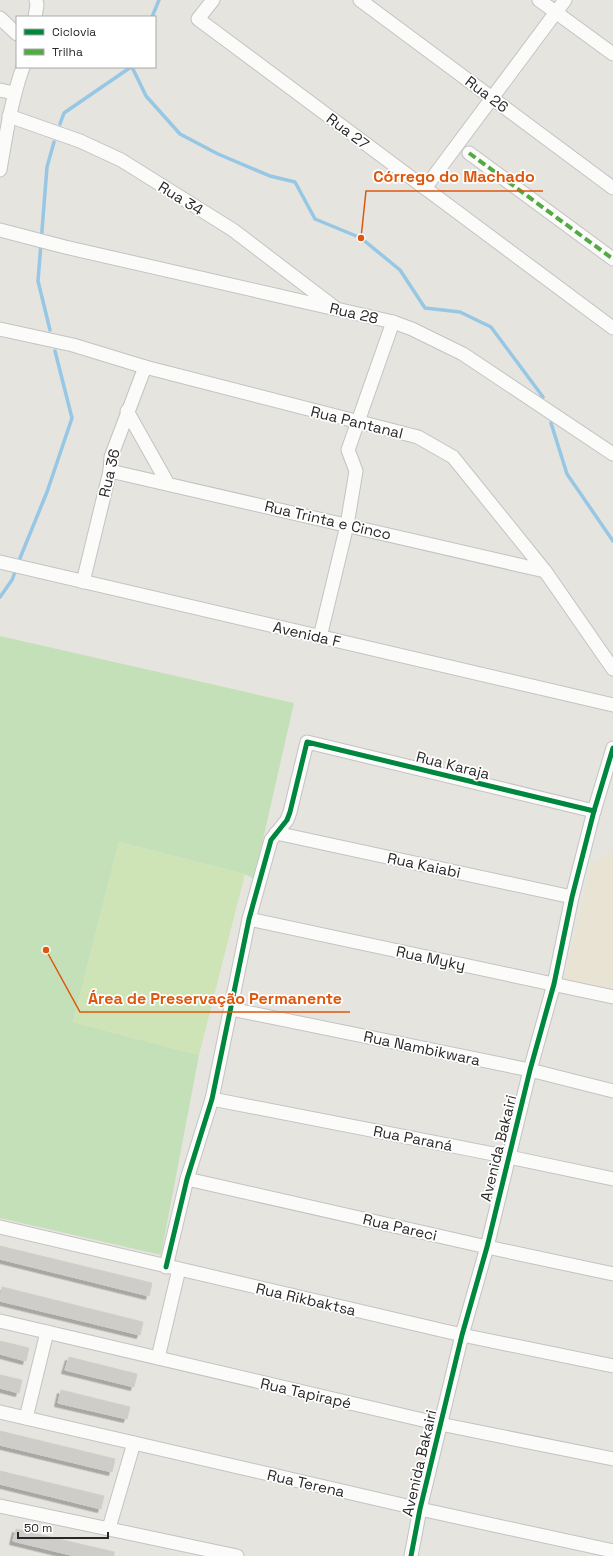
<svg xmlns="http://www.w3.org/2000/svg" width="613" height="1556" font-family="'Space Grotesk',sans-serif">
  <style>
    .education { fill: #e8e3d3 }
    .green { fill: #c4e0b9 }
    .pitch { fill: #cee4b6 }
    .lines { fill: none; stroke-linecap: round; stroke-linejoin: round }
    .stream { stroke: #96c7e4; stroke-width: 3.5 }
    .building { fill: #cfcdc9; stroke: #d1cfca; filter: url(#shadow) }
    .minor-casing { stroke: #c4c3c3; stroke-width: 15 }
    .minor { stroke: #fbfbfa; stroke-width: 13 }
    .quiet { stroke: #53aa44; stroke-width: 4; stroke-dasharray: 8 4; stroke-linecap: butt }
    .cycleway-casing { stroke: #fff; stroke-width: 8 }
    .cycleway { stroke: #00873e; stroke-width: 5 }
    .labels { text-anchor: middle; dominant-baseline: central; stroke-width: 3.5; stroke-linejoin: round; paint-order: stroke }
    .street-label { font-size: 15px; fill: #282828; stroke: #fff }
    .leader { fill: none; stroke: #de570d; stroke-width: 1.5 }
    .callout-dot { fill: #de570d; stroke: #fff; stroke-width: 1.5 }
    .callout-label { font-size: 16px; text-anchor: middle; font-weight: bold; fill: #de570d; stroke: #fff; stroke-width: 3.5; stroke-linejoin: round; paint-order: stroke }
  </style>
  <defs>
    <filter id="shadow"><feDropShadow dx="-3.5" dy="3.5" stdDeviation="0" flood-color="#0004"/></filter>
  </defs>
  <rect width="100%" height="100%" fill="#e6e4de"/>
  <path class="education" d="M 613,849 L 613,993 L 564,982 L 591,865 Z"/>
  <path class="green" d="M 0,636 L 294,703 L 254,879 L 245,874 L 119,842 L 73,1022 L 199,1055 L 161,1255 L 0,1218 Z"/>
  <path class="pitch" d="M 119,842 L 245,874 L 199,1055 L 73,1022 Z"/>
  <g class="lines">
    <g class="stream">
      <path d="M 152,17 L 159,0"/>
      <path d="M 132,67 L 146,96 L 180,134 L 218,154 L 270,176 L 295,182 L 315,219 L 361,238 L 400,270 L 425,308 L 460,312 L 491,327 L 543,397"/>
      <path d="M 60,124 L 64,113 L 131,67"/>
      <path d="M 50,330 L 38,281 L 47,167 L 54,142"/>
      <path d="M 551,423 L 567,474 L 613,541"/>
      <path d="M 18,563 L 47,492 L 72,418 L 55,351"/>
      <path d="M 0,597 L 12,580 L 16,569"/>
    </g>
  </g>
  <g class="building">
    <path d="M 0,1246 L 152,1283 L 149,1296 L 0,1259 Z"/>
    <path d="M 2,1287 L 143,1322 L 140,1335 L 0,1301 Z"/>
    <path d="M 0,1341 L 29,1348 L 26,1361 L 0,1354 Z"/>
    <path d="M 69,1357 L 137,1374 L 134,1387 L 65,1370 Z"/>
    <path d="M 0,1375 L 22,1380 L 19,1393 L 0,1388 Z"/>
    <path d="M 61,1390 L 130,1407 L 127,1419 L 58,1403 Z"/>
    <path d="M 0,1431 L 115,1459 L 112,1472 L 0,1445 Z"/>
    <path d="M 0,1471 L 104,1496 L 101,1509 L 0,1484 Z"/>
    <path d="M 16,1529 L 114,1552 L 114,1556 L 75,1556 L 13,1541 Z"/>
  </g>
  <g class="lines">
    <defs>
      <g id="minor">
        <path d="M 213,0 L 198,19 L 613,328"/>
        <path d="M 360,0 L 613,188"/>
        <path d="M 539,0 L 613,54"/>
        <path d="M 35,17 L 37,5 L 36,0"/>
        <path d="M 0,18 L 17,34"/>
        <path d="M 0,90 L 14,93"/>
        <path d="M 9,116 L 80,141 L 121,160 L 233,230 L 334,307"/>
        <path d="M 469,153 L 613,259"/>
        <path d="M 0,170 C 6,135 11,101 23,67"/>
        <path d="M 425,188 L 565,0"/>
        <path d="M 0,230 L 65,247 L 393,322 L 412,329 L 463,354 L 613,454"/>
        <path d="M 0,329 L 73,345 L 145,367 L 418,437 L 453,457 L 545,571 L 613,669"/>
        <path d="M 127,411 L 168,484"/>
        <path d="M 110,471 L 545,571"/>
        <path d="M 0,562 L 613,705"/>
        <path d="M 83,582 L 110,471 L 111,457 L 145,367"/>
        <path d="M 320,637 L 347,525 L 356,471 L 348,450 L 393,322"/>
        <path d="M 276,833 L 572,897"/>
        <path d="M 249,919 L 613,997"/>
        <path d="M 231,1009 L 530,1070 L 613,1091"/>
        <path d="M 212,1099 L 509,1157 L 613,1179"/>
        <path d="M 187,1179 L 487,1247 L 613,1274"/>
        <path d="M 0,1227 L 462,1335 L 613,1366"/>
        <path d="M 166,1267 L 187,1179 L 212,1099 L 249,919 L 271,840 L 287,820 L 290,812 L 307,742 L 594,811"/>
        <path d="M 0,1321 L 440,1424 L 613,1459"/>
        <path d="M 158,1358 L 179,1269"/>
        <path d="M 0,1412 L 420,1509 L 613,1551"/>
        <path d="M 26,1418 L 47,1332"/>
        <path d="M 0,1506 L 237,1556"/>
        <path d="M 109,1528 L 134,1443"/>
        <path d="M 411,1556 L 420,1509 L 462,1335 L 487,1247 L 530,1070 L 554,984 L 572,897 L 594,811 L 613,748"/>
      </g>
    </defs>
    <use href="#minor" class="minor-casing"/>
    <use href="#minor" class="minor"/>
    <path class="quiet" d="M 469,153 L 613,259"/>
    <defs>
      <g id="cycleway">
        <path d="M 166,1267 L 187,1179 L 212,1099 L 249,919 L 271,840 L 287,820 L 290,812 L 307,742 L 594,811"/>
        <path d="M 411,1556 L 420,1509 L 462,1335 L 487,1247 L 530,1070 L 554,984 L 572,897 L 594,811 L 613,748"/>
      </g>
    </defs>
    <use href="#cycleway" class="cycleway-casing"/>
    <use href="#cycleway" class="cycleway"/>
  </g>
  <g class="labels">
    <g class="street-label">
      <text transform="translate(487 94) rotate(37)">Rua 26</text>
      <text transform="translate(348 131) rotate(37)">Rua 27</text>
      <text transform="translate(181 198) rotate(32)">Rua 34</text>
      <text transform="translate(354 313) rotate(13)">Rua 28</text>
      <text transform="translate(357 422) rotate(14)">Rua Pantanal</text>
      <text transform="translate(109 473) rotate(-77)">Rua 36</text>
      <text transform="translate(328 520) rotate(13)">Rua Trinta e Cinco</text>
      <text transform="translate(307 634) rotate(13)">Avenida F</text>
      <text transform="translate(453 765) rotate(14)">Rua Karaja</text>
      <text transform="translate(424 865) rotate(12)">Rua Kaiabi</text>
      <text transform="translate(431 958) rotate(12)">Rua Myky</text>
      <text transform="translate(422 1048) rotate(12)">Rua Nambikwara</text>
      <text transform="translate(413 1138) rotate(11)">Rua Paraná</text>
      <text transform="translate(498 1148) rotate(-76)">Avenida Bakairi</text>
      <text transform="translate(400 1227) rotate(13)">Rua Pareci</text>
      <text transform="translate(306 1299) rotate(13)">Rua Rikbaktsa</text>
      <text transform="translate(306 1393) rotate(13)">Rua Tapirapé</text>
      <text transform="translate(419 1463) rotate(-77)">Avenida Bakairi</text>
      <text transform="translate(306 1483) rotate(13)">Rua Terena</text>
    </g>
  </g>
  <path class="leader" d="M361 238L366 191H543M46 950L80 1012H350"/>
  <g class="callout-dot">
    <circle cx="361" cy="238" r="4"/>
    <circle cx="46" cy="950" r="4"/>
  </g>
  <g class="callout-label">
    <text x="454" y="182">Córrego do Machado</text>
    <text x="215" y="1004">Área de Preservação Permanente</text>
  </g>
  <rect x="16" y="16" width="140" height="52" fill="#ffffff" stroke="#a9a9a9"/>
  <rect x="24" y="29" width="20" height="6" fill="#00873e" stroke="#a9a9a9"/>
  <text x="52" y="36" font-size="12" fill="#282828">Ciclovia</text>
  <rect x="24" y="49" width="20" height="6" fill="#53aa44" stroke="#a9a9a9"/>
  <text x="52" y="56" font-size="12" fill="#282828">Trilha</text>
  <path d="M18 1532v6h90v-6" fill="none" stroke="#282828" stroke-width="2"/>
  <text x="24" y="1532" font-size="12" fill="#282828" stroke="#ffffff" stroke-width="3" paint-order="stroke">50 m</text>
</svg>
